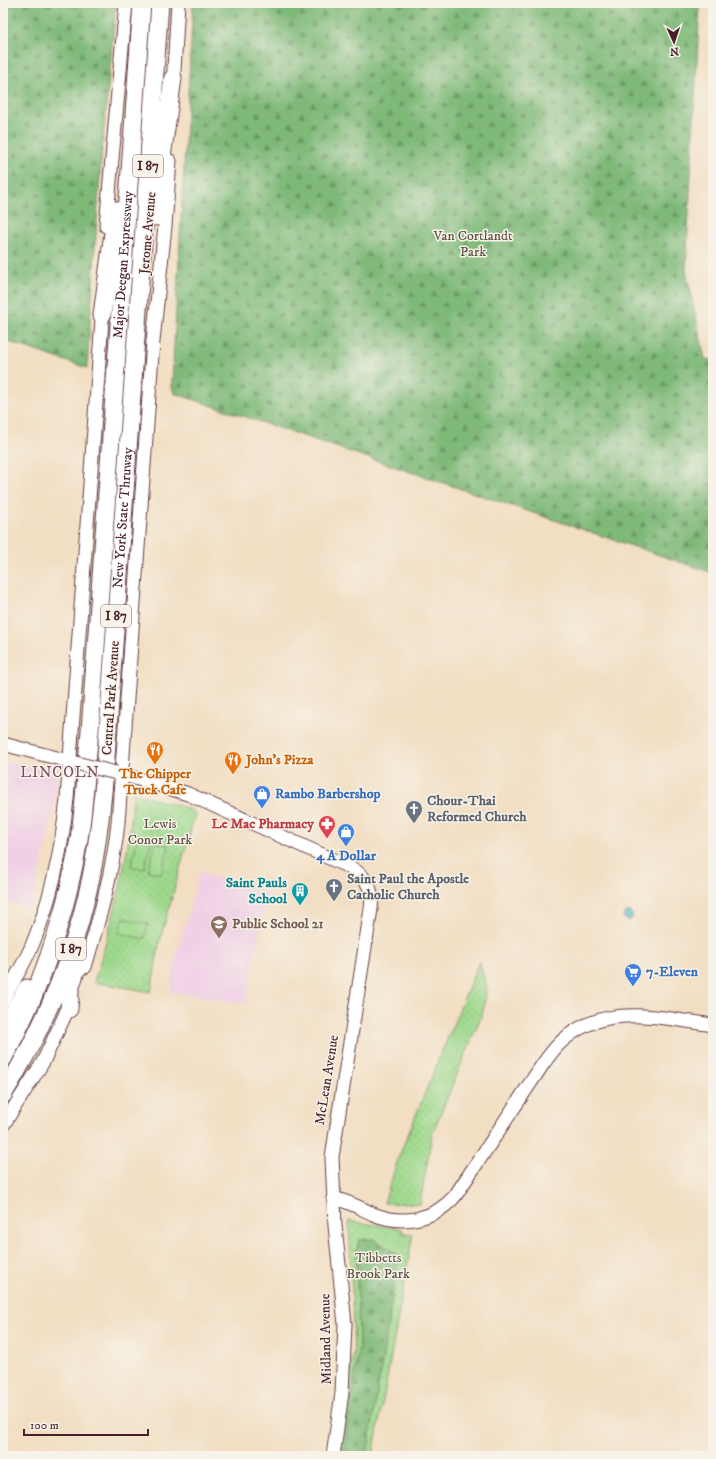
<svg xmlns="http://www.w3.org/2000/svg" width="716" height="1459" font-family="'IM FELL DW Pica',serif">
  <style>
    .built { fill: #f0d0e5 }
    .grass { fill: url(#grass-dots); stroke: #747c5c }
    .forest { fill: url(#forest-firs); stroke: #646c52 }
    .garden { fill: #9ed98d; stroke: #747c5c }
    .water { fill: url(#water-rules); stroke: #4e6c7e }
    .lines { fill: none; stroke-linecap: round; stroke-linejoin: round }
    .secondary-casing { stroke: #633c42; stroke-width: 15 }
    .highway-casing { stroke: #633c42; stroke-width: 19 }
    .secondary { stroke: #fff; stroke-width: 13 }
    .highway { stroke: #fff; stroke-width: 17 }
    .secondary-bridge-casing { stroke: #633c42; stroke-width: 15; stroke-linecap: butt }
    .secondary-bridge { stroke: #fff; stroke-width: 13 }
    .labels { text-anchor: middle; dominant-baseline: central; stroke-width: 3; stroke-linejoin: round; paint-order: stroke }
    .shield { fill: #f7f3e8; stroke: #7e5f64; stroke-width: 1 }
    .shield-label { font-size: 13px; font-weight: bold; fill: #4a1f2b }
    .street-label { font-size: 14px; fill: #4a1f2b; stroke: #f7f3e8 }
    .park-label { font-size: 14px; fill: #5f4e44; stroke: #f7f3e8 }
    .food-label { font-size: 14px; font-weight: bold; fill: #c56008; stroke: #f7f3e8; text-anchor: start }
    .shop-label { font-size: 14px; font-weight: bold; fill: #366cbe; stroke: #f7f3e8; text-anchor: start }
    .worship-label { font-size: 14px; font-weight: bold; fill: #5b616d; stroke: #f7f3e8; text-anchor: start }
    .health-label { font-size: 14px; font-weight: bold; fill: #be3a42; stroke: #f7f3e8; text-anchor: end }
    .culture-label { font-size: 14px; font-weight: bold; fill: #0d838f; stroke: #f7f3e8; text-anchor: end }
    .education-label { font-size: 14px; font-weight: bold; fill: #785e54; stroke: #f7f3e8; text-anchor: start }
    .neighbourhood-label { font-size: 15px; letter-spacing: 1px; fill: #794a69; stroke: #f7f3e8 }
  </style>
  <defs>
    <pattern id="grass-dots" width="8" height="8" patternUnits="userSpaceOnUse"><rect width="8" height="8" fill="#9ed98d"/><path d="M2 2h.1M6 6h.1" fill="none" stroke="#8aba7a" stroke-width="1.8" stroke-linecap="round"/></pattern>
    <pattern id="forest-firs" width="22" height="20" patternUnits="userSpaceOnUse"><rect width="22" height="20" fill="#7eb978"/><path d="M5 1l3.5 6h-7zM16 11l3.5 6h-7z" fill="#699663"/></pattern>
    <pattern id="water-rules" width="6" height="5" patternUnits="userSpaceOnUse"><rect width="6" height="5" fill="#52bad0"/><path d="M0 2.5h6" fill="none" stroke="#4697a9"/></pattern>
  </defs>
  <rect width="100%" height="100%" fill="#f7f3e8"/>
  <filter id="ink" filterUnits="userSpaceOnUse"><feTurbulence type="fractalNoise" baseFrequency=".025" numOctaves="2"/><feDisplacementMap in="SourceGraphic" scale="8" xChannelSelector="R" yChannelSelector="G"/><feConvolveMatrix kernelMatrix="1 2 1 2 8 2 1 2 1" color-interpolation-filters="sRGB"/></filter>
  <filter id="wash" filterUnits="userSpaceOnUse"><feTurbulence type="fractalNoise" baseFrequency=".012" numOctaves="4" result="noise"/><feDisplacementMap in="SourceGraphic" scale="16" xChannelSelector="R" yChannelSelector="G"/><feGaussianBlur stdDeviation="0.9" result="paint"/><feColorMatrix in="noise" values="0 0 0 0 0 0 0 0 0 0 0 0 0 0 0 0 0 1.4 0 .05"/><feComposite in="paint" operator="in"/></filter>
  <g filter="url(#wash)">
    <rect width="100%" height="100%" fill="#f2dec2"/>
    <g class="built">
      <path d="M 3,760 L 50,773 L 57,779 L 53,813 L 31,908 L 3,901 Z"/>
      <path d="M 200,871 L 231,884 L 272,895 L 261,918 L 246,1004 L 170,992 L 175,960 Z"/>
    </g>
    <g class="grass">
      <path d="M 133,793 L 180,806 L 193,811 L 195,814 L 159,944 L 151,992 L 94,982 C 113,920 130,858 133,793 Z"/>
      <path d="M 479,962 L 487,987 L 483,1012 L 432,1134 L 420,1204 L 384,1203 L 399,1156 Z"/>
      <path d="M 349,1221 L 402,1229 L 403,1233 L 413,1234 L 373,1456 L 340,1456 L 354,1349 Z"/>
    </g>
    <g class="forest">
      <path d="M 3,3 L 116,3 L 101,161 L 87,368 L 3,340 Z"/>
      <path d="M 193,3 L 700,3 L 686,270 L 705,359 L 713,360 L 713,573 L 174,393 L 172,387 L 172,381 Z"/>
      <path d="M 373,1239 L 399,1255 L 367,1456 L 343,1456 L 359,1345 L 356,1252 L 359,1240 Z"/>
    </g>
    <g class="garden">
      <path d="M 138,838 L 151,841 L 144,869 L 131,866 Z"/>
      <path d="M 156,842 L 169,846 L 161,874 L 148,871 Z"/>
      <path d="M 123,918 L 148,924 L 144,939 L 119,933 Z"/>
    </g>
    <circle class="water" cx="628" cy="916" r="4.5"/>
  </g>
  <g filter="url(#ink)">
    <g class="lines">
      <defs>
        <g id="secondary">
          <path d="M 173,87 L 178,3"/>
          <path d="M 106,226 L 126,3"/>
          <path d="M 3,744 L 76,763"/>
          <path d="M 116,773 L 153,783 L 188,794 L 347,866 C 366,875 374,888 371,909 L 332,1157 L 335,1226 L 345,1324 L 342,1393 L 333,1456"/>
          <path d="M 85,967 C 99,919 113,872 118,823 L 153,341 L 165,226 L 170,161"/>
          <path d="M 3,1000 C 13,981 25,963 33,943 C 52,897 62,848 67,799 L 103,306"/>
          <path d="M 3,1125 L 43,1062 L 72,1000"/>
          <path d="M 333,1198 C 348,1201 360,1208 373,1214 C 403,1226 434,1220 455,1196 L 543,1064 C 548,1057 553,1050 559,1044 C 602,1001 659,1018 713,1025"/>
        </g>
        <g id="highway">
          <path d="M 156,217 L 163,150 L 173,78"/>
          <path d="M 102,315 L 116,210"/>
          <path d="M 69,1009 L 70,990 L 82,951"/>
          <path d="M 3,1027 L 19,1002 L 27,988"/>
          <path id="s1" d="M 3,1059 C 40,991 66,916 79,839 C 85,804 86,767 90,731 L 142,3"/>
          <path id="s2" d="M 3,1095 C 44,1028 75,954 91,877 C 99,837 103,797 106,757 L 160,3"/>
        </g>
      </defs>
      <use href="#secondary" class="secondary-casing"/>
      <use href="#highway" class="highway-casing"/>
      <use href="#secondary" class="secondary"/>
      <use href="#highway" class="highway"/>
      <defs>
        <path id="secondary-bridge" d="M 76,763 L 116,773"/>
      </defs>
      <use href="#secondary-bridge" class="secondary-bridge-casing"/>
      <use href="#secondary-bridge" class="secondary-bridge"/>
    </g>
  </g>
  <defs>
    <symbol id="restaurant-pin" viewBox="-11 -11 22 30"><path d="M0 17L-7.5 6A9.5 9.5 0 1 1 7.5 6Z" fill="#e8710a" stroke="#f7f3e8"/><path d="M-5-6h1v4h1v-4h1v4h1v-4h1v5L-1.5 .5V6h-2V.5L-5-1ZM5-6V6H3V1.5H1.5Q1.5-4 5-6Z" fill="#fff"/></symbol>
    <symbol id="shop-pin" viewBox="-11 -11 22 30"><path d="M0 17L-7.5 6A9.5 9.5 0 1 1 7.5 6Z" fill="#3f7fe0" stroke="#f7f3e8"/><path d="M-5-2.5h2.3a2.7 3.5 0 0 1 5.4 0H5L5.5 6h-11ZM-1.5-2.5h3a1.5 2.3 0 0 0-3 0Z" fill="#fff"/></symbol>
    <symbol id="church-pin" viewBox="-11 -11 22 30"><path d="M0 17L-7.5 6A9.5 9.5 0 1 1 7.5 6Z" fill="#6b7280" stroke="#f7f3e8"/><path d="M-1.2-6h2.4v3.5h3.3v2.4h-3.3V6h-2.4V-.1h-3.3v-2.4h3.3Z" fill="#fff"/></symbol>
    <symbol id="pharmacy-pin" viewBox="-11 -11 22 30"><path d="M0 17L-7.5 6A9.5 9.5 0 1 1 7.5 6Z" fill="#e0444e" stroke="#f7f3e8"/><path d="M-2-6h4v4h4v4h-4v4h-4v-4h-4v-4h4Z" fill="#fff"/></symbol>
    <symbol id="building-pin" viewBox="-11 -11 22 30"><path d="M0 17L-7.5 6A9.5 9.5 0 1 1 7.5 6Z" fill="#0f9aa8" stroke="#f7f3e8"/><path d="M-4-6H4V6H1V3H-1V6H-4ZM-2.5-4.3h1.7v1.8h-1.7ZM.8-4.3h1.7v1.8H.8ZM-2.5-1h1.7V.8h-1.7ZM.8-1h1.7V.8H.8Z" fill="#fff"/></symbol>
    <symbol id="school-pin" viewBox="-11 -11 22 30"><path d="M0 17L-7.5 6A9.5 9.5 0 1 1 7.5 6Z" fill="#8d6e63" stroke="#f7f3e8"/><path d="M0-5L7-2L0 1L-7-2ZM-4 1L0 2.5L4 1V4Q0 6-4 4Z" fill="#fff"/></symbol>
    <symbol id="supermarket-pin" viewBox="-11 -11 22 30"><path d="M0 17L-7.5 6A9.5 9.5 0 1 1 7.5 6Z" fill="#3f7fe0" stroke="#f7f3e8"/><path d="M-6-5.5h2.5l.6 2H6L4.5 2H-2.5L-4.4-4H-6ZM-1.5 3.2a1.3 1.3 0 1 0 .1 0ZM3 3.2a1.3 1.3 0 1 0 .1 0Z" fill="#fff"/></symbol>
  </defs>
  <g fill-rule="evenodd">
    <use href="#restaurant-pin" x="145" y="740" width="20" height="27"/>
    <use href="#restaurant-pin" x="223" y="750" width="20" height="27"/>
    <use href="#shop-pin" x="252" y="784" width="20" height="27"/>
    <use href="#church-pin" x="404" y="799" width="20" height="27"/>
    <use href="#pharmacy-pin" x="317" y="814" width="20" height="27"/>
    <use href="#shop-pin" x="336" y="822" width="20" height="27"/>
    <use href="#church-pin" x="324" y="877" width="20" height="27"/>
    <use href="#building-pin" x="290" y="881" width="20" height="27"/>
    <use href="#school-pin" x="209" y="914" width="20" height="27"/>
    <use href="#supermarket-pin" x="623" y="962" width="20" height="27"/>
  </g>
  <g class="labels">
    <g class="shield">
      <rect x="133" y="155" width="30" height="22" rx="3"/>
      <rect x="101" y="605" width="30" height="22" rx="3"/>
      <rect x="56" y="938" width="30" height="22" rx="3"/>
    </g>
    <g class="shield-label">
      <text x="148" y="166">I 87</text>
      <text x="116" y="616">I 87</text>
      <text x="71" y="949">I 87</text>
    </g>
    <g class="street-label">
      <text transform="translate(148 233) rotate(-85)">Jerome Avenue</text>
      <text stroke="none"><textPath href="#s1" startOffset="810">Major Deegan Expressway</textPath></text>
      <text stroke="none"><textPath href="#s2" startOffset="597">New York State Thruway</textPath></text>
      <text transform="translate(111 698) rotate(-86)">Central Park Avenue</text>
      <text transform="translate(327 1080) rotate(-81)">McLean Avenue</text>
      <text transform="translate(326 1339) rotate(-91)">Midland Avenue</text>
    </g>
    <g class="park-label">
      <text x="473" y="236">Van Cortlandt<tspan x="473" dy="16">Park</tspan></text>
      <text x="160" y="824">Lewis<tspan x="160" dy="16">Conor Park</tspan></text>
      <text x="378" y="1258">Tibbetts<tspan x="378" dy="16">Brook Park</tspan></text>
    </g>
    <g class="food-label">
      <text x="246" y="760">John's Pizza</text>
      <text x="155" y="774" text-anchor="middle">The Chipper<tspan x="155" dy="16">Truck Cafe</tspan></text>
    </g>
    <g class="shop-label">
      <text x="275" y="794">Rambo Barbershop</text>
      <text x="346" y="856" text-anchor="middle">4 A Dollar</text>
      <text x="646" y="972">7-Eleven</text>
    </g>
    <g class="worship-label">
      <text x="427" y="801">Chour-Thai<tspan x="427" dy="16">Reformed Church</tspan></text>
      <text x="347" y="879">Saint Paul the Apostle<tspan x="347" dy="16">Catholic Church</tspan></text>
    </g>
    <g class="health-label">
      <text x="314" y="824">Le Mac Pharmacy</text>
    </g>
    <g class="culture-label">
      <text x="287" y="883">Saint Pauls<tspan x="287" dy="16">School</tspan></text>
    </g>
    <g class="education-label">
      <text x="232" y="924">Public School 21</text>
    </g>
    <g class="neighbourhood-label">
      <text x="60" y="772">LINCOLN</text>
    </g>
  </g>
  <rect width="716" height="1459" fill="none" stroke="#f7f3e8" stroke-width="16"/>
  <g transform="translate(674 42) rotate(177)" stroke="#f7f3e8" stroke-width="3" paint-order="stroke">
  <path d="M0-3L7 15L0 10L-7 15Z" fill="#4a1f2b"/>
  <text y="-6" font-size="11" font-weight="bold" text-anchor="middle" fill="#4a1f2b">N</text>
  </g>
  <path d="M24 1429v6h124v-6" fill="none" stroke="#4a1f2b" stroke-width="2"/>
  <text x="30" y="1429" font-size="12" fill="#4a1f2b" stroke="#f7f3e8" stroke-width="3" paint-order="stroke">100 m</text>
</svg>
